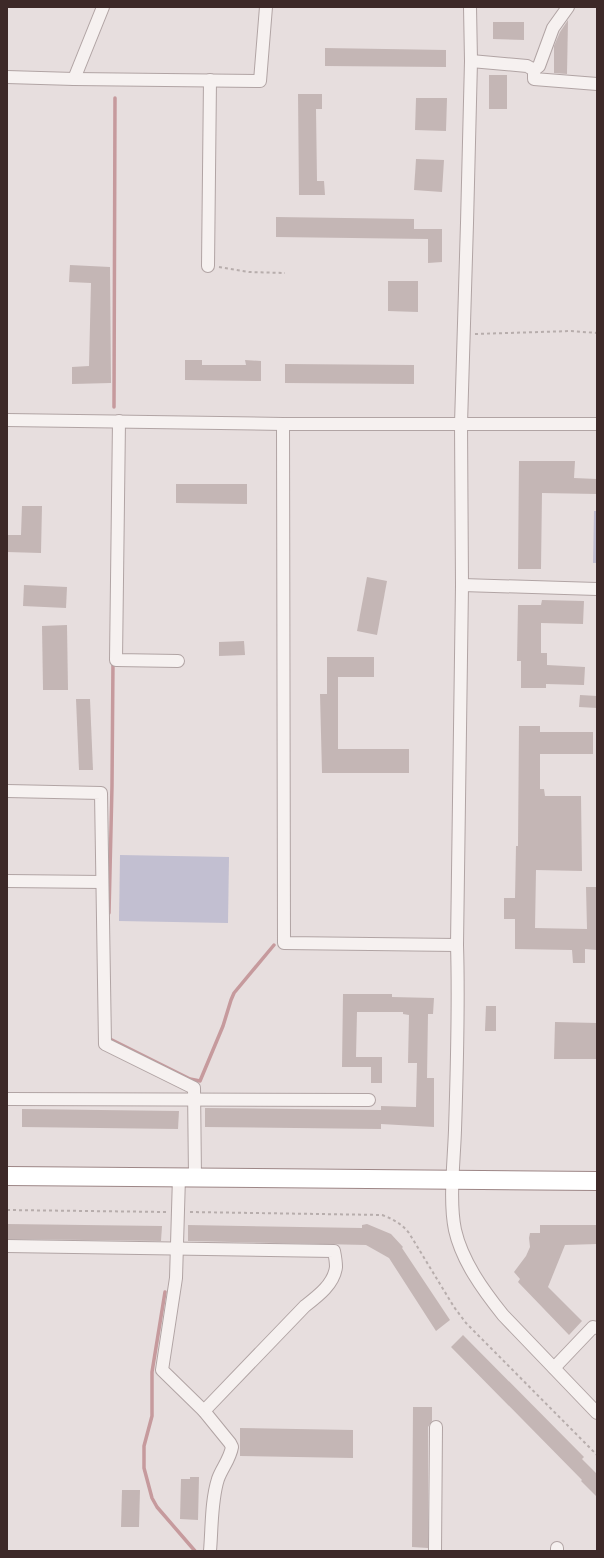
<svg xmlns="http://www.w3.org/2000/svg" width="604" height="1558" font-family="Barlow,sans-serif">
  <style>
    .green { fill: #c2bfd1 }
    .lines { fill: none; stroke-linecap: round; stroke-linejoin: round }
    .stream { stroke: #c69a9d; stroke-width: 3.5 }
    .building { fill: #c4b6b5 }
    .minor-casing { stroke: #b1a4a4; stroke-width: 14 }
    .highway-casing { stroke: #9d8686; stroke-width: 20 }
    .path { stroke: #b7adac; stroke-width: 2; stroke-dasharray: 3 3; stroke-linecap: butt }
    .minor { stroke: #f6f1f0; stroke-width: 12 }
    .highway { stroke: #fff; stroke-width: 18 }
  </style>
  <rect width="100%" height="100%" fill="#e7dede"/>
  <g class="green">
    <path d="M 594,511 L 597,511 L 597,563 L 593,563 Z"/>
    <path d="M 120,855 L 229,857 L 228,923 L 119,921 Z"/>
  </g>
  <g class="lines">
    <g class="stream">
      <path d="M 114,407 L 115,98"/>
      <path d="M 109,913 L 112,786 L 113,661"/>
      <path d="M 109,1037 L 110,1039 L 190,1079 L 200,1081 L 223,1026 L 231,1000 L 234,993 L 274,945"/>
      <path d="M 165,1292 L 152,1372 L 152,1416 L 144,1446 L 144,1468 L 152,1498 L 157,1507 L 195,1551"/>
    </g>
  </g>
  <g class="building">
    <path d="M 568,20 L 567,74 L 554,73 L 554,46 L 560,32 Z"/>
    <path d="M 493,22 L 524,22 L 524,40 L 493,39 Z"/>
    <path d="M 325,48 L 446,50 L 446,67 L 325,66 Z"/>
    <rect x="489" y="75" width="18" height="34"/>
    <path d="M 298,94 L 322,94 L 322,109 L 316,109 L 317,181 L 324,181 L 325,195 L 299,195 Z"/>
    <path d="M 416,98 L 447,98 L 446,131 L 415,130 Z"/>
    <path d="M 416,159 L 444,160 L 442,192 L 414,190 Z"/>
    <path d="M 276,217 L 414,219 L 414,229 L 442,229 L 442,262 L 428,263 L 428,239 L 276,237 Z"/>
    <path d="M 70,265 L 110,267 L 111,383 L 72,384 L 72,367 L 89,366 L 91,283 L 69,282 Z"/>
    <path d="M 388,281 L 418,281 L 418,312 L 388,311 Z"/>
    <path d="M 185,360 L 202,360 L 202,365 L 246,365 L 245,360 L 261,361 L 261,381 L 185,380 Z"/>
    <path d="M 285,364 L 414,365 L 414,384 L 285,383 Z"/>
    <path d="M 519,461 L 575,461 L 574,478 L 597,479 L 597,494 L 542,493 L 541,569 L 518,569 Z"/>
    <path d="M 176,484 L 247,484 L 247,504 L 176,503 Z"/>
    <path d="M 22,506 L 42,506 L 41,553 L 7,552 L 7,535 L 21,535 Z"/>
    <path d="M 367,577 L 387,581 L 377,635 L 357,631 Z"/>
    <path d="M 24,585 L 67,587 L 66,608 L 23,606 Z"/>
    <path d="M 542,600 L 584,601 L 583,624 L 541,623 L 541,653 L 547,653 L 547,665 L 585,667 L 584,685 L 546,684 L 546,688 L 521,688 L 521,661 L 517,661 L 518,605 L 541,605 Z"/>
    <path d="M 67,625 L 68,690 L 43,690 L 42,626 Z"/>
    <path d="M 244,641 L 245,655 L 219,656 L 219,642 Z"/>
    <path d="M 327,657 L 374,657 L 374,677 L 338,677 L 338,749 L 409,749 L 409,773 L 322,773 L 320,694 L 327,694 Z"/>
    <path d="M 580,695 L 597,696 L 597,708 L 579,707 Z"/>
    <path d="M 76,699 L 90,699 L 93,770 L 79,770 Z"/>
    <path d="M 519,726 L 540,726 L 540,732 L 593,732 L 593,754 L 540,754 L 540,789 L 544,789 L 545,796 L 581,796 L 582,871 L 536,870 L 535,928 L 587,929 L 586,887 L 597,887 L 597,950 L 585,949 L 585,963 L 573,963 L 572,950 L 515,949 L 515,919 L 504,919 L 504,898 L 515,898 L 516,846 L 518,846 Z"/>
    <path d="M 343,994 L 392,994 L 392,997 L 434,998 L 433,1014 L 428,1014 L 427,1078 L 434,1078 L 434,1127 L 381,1124 L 381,1129 L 205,1127 L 205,1108 L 381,1110 L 381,1106 L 416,1107 L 417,1063 L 408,1063 L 409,1015 L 403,1014 L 403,1012 L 357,1012 L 356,1057 L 382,1057 L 382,1083 L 371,1083 L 371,1067 L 342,1067 Z"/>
    <path d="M 486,1006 L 496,1006 L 496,1031 L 485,1031 Z"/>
    <path d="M 555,1022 L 597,1023 L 597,1059 L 554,1059 Z"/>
    <path d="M 22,1109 L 179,1111 L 178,1129 L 22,1127 Z"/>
    <path d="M 7,1224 L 162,1226 L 161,1241 L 7,1239 Z"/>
    <path d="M 367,1224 L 391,1234 L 403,1247 L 402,1248 L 450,1320 L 436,1331 L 389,1258 L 366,1245 L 188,1241 L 188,1225 L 362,1228 L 362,1225 Z"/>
    <path d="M 540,1225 L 597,1225 L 597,1244 L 565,1245 L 548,1287 L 582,1321 L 569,1335 L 518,1282 L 520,1279 L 514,1272 L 526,1256 L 530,1247 L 529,1238 L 530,1233 L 540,1233 Z"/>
    <path d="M 463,1335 L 584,1457 L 582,1459 L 597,1474 L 597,1497 L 581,1481 L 582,1480 L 451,1347 Z"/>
    <path d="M 413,1407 L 432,1407 L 432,1421 L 428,1427 L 428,1548 L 412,1547 Z"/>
    <path d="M 240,1428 L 353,1430 L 353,1458 L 240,1456 Z"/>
    <path d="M 190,1477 L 199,1477 L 198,1520 L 180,1519 L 181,1479 L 190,1479 Z"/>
    <path d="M 122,1490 L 140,1490 L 139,1527 L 121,1527 Z"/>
  </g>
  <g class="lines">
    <defs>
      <g id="minor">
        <path d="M 470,7 L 471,61 L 467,223 L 461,424 L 462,585 L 457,945 C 459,1007 457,1068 455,1130 C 454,1161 449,1201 455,1230 C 462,1261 483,1290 503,1315 L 597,1413"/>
        <path d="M 471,61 L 527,66 L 534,70 L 534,79 L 597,84"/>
        <path d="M 534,70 L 539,66 L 553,28 L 568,7"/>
        <path d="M 7,77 L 74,79 L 260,81 L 266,7"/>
        <path d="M 74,79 L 103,7"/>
        <path d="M 208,266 L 210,80"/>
        <path d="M 7,420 L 283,424 L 597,424"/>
        <path d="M 119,421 L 116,660 L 178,661"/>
        <path d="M 283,424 L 284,943 L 457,945"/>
        <path d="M 462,585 L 597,589"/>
        <path d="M 7,791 L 101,793 L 105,1044 L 194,1088 L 195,1177"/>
        <path d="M 7,881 L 102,882"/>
        <path d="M 7,1099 L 369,1100"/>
        <path d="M 179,1177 L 176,1278 L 162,1370 L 204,1411 L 230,1443 L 232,1447 C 230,1459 222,1468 218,1479 C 211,1501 212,1528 210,1551"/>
        <path d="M 7,1246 L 334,1251 C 335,1256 336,1262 336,1267 C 334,1284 318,1296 305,1306 L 204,1411"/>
        <path d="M 554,1368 L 593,1327 L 597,1328"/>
        <path d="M 557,1548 L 557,1551"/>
        <path d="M 435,1551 L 436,1427"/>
      </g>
      <path id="highway" d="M 7,1176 L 597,1181"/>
    </defs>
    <use href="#minor" class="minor-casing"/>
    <use href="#highway" class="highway-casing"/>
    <g class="path">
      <path d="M 219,267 L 249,272 L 285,273"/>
      <path d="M 475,334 L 571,331 L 597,333"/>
      <path d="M 7,1210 L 166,1212"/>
      <path d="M 190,1212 L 382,1215 C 393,1219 402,1224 409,1233 L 454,1307 L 466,1323 L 597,1455"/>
    </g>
    <use href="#minor" class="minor"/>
    <use href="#highway" class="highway"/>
  </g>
  <rect width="604" height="1558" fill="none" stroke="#3d2928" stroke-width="16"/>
</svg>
